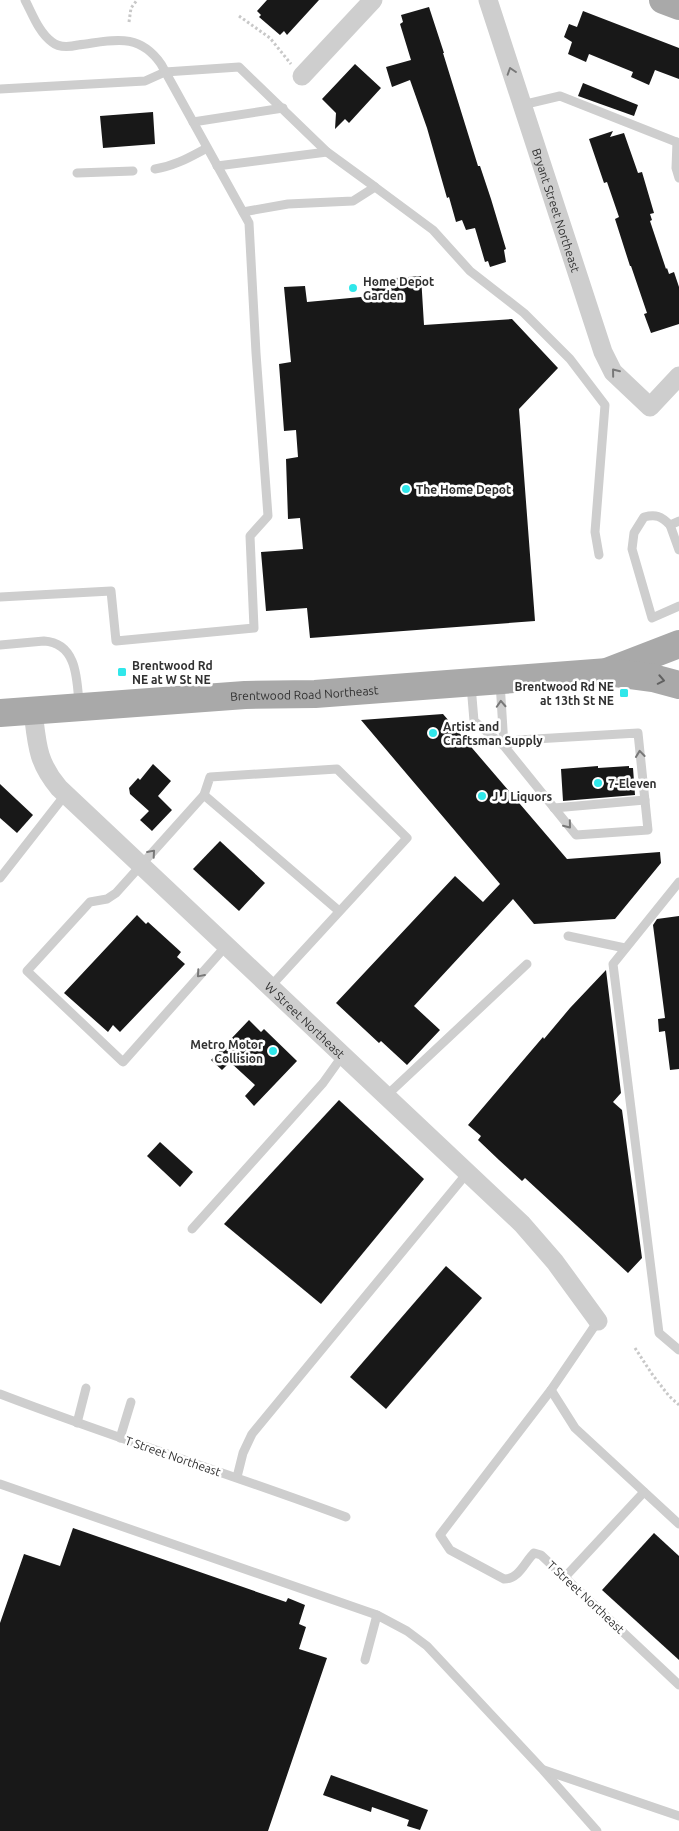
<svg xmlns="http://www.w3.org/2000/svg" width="679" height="1831" font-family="Ubuntu,sans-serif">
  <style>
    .building { fill: #181818 }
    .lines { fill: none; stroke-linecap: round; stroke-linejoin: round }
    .path { stroke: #c8c8c8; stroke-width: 3; stroke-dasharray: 2.5 2.5; stroke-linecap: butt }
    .lane { stroke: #cecece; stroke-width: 9 }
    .street { stroke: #cecece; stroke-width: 19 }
    .primary { stroke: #a9a9a9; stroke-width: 28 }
    .oneway { stroke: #787878 }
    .oneway2 { stroke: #616161 }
    .poi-dot { fill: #30e7ea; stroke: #fff; stroke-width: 2 }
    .labels { text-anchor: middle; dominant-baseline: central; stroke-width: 5; stroke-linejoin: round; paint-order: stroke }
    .street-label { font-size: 12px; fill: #313131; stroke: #fff }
    .poi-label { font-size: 12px; font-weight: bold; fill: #313131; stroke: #fff; text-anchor: start }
  </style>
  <rect width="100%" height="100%" fill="#fff"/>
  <g class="building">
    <path d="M 267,0 L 319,0 L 287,35 L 284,31 L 280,35 L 259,17 L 261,15 L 257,11 Z"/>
    <path d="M 429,7 L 444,53 L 443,53 L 478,166 L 480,166 L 491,199 L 506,249 L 504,250 L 506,262 L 490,267 L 488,261 L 485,262 L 475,228 L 466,230 L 462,220 L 456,222 L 449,197 L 447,198 L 427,128 L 410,80 L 392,87 L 386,67 L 411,60 L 400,24 L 403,22 L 401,15 Z"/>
    <path d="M 583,11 L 679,48 L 679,79 L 655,70 L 649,85 L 631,77 L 633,72 L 589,54 L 586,62 L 568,54 L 572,42 L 564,37 L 569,24 L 577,27 Z"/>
    <path d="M 355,64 L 381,88 L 349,123 L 345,119 L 335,129 L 336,113 L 322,99 Z"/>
    <path d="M 583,83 L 638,105 L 634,116 L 578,96 Z"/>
    <path d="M 153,112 L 155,144 L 103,148 L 100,116 Z"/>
    <path d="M 613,131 L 610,137 L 624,133 L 638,173 L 642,172 L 654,213 L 650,214 L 652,220 L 650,221 L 666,269 L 667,268 L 669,274 L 674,272 L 679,287 L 679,324 L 651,333 L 644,314 L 647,313 L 631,266 L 630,266 L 615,219 L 619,217 L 607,182 L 604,183 L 589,139 Z"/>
    <path d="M 421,276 L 424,325 L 512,319 L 558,368 L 519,409 L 535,621 L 310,638 L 307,608 L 266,611 L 261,552 L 303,549 L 300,518 L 288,519 L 286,459 L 298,457 L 296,430 L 284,431 L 279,364 L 291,362 L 284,287 L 305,286 L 307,302 L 372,296 L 371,280 Z"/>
    <path d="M 443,714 L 567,859 L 660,852 L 661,863 L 615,919 L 534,924 L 513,899 L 414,1006 L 440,1030 L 407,1065 L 381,1041 L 379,1043 L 336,1003 L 455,876 L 483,902 L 500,884 L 361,720 Z"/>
    <path d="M 153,764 L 171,781 L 158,796 L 172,810 L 152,831 L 140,820 L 149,811 L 130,794 L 129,788 L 138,778 L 140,780 Z"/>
    <path d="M 598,766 L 598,768 L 629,766 L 629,768 L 633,768 L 635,795 L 563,801 L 561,769 Z"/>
    <path d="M 0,784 L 33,815 L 17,833 L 0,818 Z"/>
    <path d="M 220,841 L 265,883 L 239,911 L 193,869 Z"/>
    <path d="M 137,915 L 146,924 L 148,922 L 181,952 L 177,957 L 185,964 L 120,1032 L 113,1025 L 108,1032 L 64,993 Z"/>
    <path d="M 679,916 L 679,1069 L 670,1070 L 665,1031 L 659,1032 L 658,1019 L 665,1018 L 653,925 L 657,919 Z"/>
    <path d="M 606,970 L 621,1093 L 613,1102 L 622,1110 L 642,1258 L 628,1273 L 525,1178 L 522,1181 L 499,1160 L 478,1140 L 481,1136 L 468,1125 L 543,1037 L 544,1039 L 570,1008 Z"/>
    <path d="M 249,1020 L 261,1032 L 264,1029 L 297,1061 L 254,1106 L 245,1096 L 255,1085 L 230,1062 L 222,1070 L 211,1060 Z"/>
    <path d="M 339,1100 L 424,1179 L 321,1304 L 224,1224 Z"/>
    <path d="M 160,1142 L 193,1172 L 180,1187 L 147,1156 Z"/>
    <path d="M 446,1266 L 482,1298 L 386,1409 L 350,1377 Z"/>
    <path d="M 73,1528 L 286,1602 L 288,1598 L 305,1605 L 299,1624 L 306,1627 L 299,1649 L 327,1658 L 268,1831 L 0,1831 L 0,1623 L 24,1554 L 60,1566 Z"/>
    <path d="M 654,1533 L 679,1556 L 679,1660 L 602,1590 Z"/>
    <path d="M 331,1775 L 428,1810 L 420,1830 L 407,1826 L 409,1820 L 372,1807 L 371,1812 L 323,1795 Z"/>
  </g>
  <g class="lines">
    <g class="path">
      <path d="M 239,16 L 270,38 L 291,64"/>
      <path d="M 129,22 L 131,8 L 137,0"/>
      <path d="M 635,1348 L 652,1374 L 669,1396 L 679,1405"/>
    </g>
    <g class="lane">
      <path d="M 0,89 L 145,81 L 165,72 L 239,67 L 327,152 L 375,187 L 353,201 L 288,204 L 243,212"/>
      <path d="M 522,105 L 560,96 L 679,143"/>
      <path d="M 193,122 L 283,108"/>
      <path d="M 677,142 L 676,168 L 679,178"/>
      <path d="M 217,166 L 327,152"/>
      <path d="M 155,169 C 175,166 190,157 207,148"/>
      <path d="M 77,173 L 133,171"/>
      <path d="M 375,187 L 433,230 L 470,271 L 524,313 L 570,359 L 605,405 L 595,532 L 599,555"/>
      <path d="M 679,521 L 670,525 L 679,550"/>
      <path d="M 670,525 C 661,516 656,514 644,517 L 634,533 L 632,549 L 652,618 L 679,606"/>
      <path d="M 0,597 L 111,591 L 116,641 L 254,628 L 250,536 L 268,516 L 256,353 L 249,223 L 161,64 C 138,31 112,41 78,45 C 69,47 59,48 52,42 C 39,33 32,13 25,0"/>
      <path d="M 0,645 L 44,641 C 77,643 77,679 79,704"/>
      <path d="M 471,685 L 474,721 L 504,746 L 576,835 L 648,830 L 638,733 L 518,740 L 504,746 L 500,682"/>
      <path d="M 204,795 L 339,911"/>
      <path d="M 554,808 L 645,800"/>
      <path d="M 0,878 L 65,795"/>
      <path d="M 679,882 L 613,964 L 659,1333 L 679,1350"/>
      <path d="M 568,936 L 625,948"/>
      <path d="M 226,946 L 123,1062 L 27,971 L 90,902 L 107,899 L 116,893 L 204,795 L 210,777 L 337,769 L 407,838 L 270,987"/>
      <path d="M 386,1096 L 527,964"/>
      <path d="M 192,1229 L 323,1083 L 343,1055"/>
      <path d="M 598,1321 L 551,1390 L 440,1535 L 450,1550 L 504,1579 C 519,1579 524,1563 534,1553 L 541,1555 L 679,1685"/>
      <path d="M 551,1390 L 575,1428 L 679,1524"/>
      <path d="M 0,1394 C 114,1438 231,1474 346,1517"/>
      <path d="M 77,1423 L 86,1388"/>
      <path d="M 120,1438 L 131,1402"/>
      <path d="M 237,1477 L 243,1453 L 252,1434 L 468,1172"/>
      <path d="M 0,1484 L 377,1615 L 407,1631 L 427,1646 L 543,1770 L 597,1831"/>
      <path d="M 565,1577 L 644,1492"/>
      <path d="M 365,1660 L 377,1615"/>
      <path d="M 544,1770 L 679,1816"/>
    </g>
    <g class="street">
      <path id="s1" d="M 488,0 L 603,352 L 613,372 L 650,407 L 679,376"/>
      <path d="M 302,76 L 373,0"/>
      <path id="s2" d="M 33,711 C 37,744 37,762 59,788 L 522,1224 L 555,1262 L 598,1321"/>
    </g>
    <g class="primary">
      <path d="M 663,0 L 679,6"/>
      <path d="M 609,671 L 679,644"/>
      <path id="s3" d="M 0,713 L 245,695 L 315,694 L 608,672 L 653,678 L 679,685"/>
    </g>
  </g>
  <defs><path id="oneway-chevron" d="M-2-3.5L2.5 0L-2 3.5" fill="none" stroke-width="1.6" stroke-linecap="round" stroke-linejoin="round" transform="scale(1.25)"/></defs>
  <g class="oneway">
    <use href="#oneway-chevron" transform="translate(511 71) rotate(-108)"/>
    <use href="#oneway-chevron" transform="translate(615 372) rotate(-129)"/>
    <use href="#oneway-chevron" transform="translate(501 704) rotate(-93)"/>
    <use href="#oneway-chevron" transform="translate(640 754) rotate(-96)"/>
    <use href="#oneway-chevron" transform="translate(568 825) rotate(51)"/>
    <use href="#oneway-chevron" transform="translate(152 853) rotate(-49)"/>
    <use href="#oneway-chevron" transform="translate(200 974) rotate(131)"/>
  </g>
  <use class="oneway2" href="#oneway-chevron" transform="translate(661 680) rotate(11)"/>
  <g class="poi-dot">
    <circle cx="353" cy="288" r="5"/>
    <circle cx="406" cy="489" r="5"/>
    <rect x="117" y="667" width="10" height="10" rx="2.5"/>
    <rect x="619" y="688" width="10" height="10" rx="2.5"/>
    <circle cx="433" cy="733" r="5"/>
    <circle cx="598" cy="783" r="5"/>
    <circle cx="482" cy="796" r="5"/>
    <circle cx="273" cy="1051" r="5"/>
  </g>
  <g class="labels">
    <g class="street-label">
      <text stroke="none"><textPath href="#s1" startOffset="221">Bryant Street Northeast</textPath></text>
      <text stroke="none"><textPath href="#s3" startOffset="305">Brentwood Road Northeast</textPath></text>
      <text stroke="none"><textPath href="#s2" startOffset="421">W Street Northeast</textPath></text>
      <text transform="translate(173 1456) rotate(19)">T Street Northeast</text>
      <text transform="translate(586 1597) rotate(43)">T Street Northeast</text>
    </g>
    <g class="poi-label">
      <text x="363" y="281">Home Depot<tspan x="363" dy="14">Garden</tspan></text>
      <text x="416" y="489">The Home Depot</text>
      <text x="132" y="665">Brentwood Rd<tspan x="132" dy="14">NE at W St NE</tspan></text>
      <text x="614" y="686" text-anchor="end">Brentwood Rd NE<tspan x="614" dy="14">at 13th St NE</tspan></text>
      <text x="443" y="726">Artist and<tspan x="443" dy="14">Craftsman Supply</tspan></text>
      <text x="608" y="783">7-Eleven</text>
      <text x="492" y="796">J J Liquors</text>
      <text x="263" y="1044" text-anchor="end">Metro Motor<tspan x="263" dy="14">Collision</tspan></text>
    </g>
  </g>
</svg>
